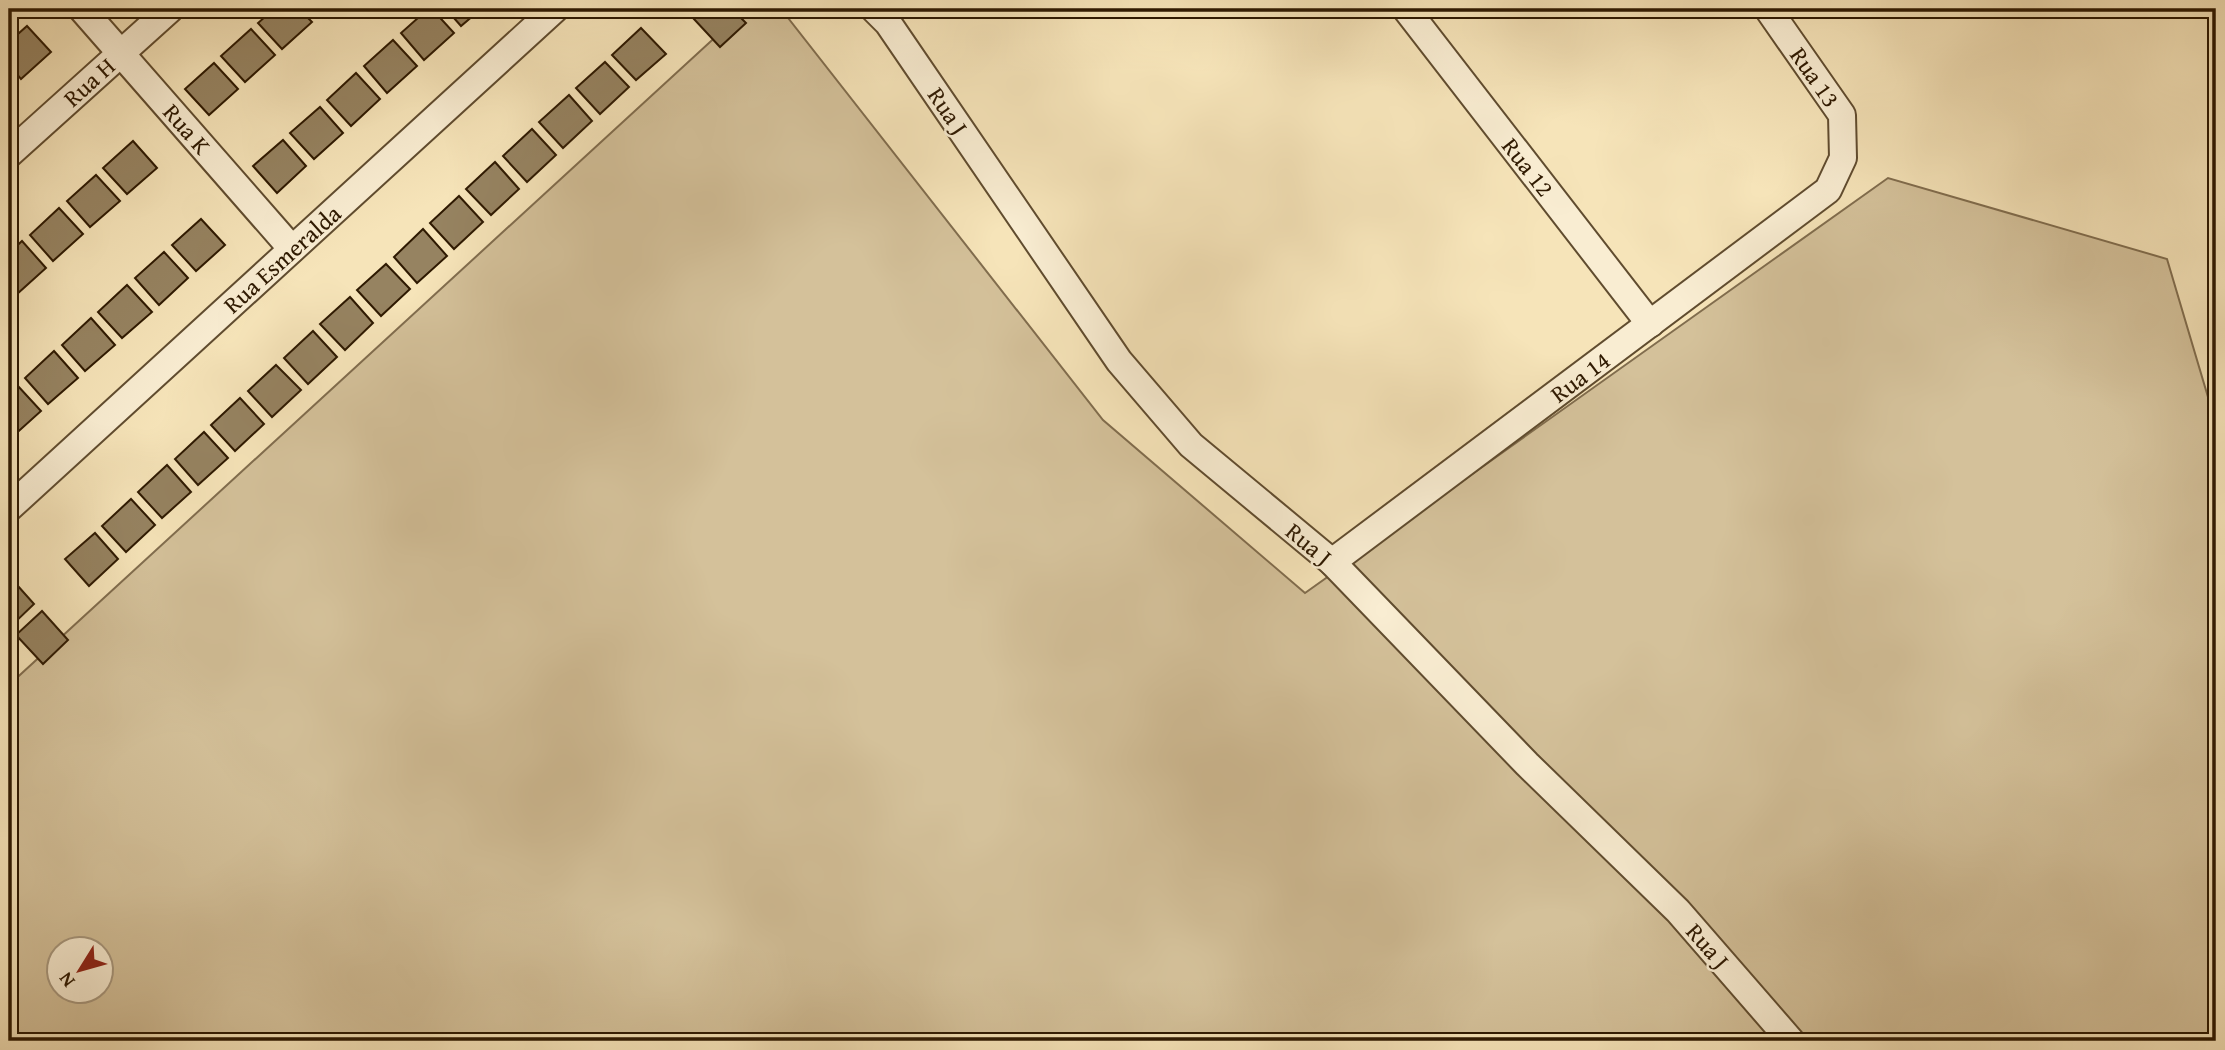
<svg xmlns="http://www.w3.org/2000/svg" width="2225" height="1050" font-family="'Gentium Book Plus',serif">
  <style>
    .green { fill: #d4c19a; stroke: #816d4e; stroke-width: 2; fill-rule: evenodd }
    .building { fill: #968361; stroke: #2e1901; stroke-width: 2 }
    .lines { fill: none; stroke-linecap: round; stroke-linejoin: round }
    .street-casing { stroke: #604c2f; stroke-width: 30 }
    .street { stroke: #f9edd2; stroke-width: 26 }
    .labels { text-anchor: middle; dominant-baseline: central; stroke-width: 5; stroke-linejoin: round; paint-order: stroke }
    .street-label { font-size: 24px; fill: #2e1901; stroke: #f9edd2 }
  </style>
  <rect width="100%" height="100%" fill="#f6e4b9"/>
  <filter id="stains"><feTurbulence type="fractalNoise" baseFrequency=".00286" numOctaves="4"/><feColorMatrix values="0 0 0 0 .2 0 0 0 0 .09 0 0 0 0 .02 0 0 0 .5 -.17"/></filter>
  <radialGradient id="worn" r=".72"><stop offset=".6" stop-color="#630" stop-opacity="0"/><stop offset="1" stop-color="#630" stop-opacity=".3"/></radialGradient>
  <path class="green" d="M 746,9 L 781,9 L 1103,420 L 1305,593 L 1888,178 L 2167,259 L 2216,424 L 2216,1041 L 9,1041 L 9,685 ZM 60,948 L 102,948 L 102,990 L 60,990 Z"/>
  <g class="building">
    <path d="M 274,9 L 299,9 L 312,22 L 282,49 L 258,23 Z"/>
    <path d="M 428,9 L 432,9 L 454,33 L 424,60 L 401,33 Z"/>
    <path d="M 446,9 L 481,9 L 461,26 Z"/>
    <path d="M 702,9 L 732,9 L 746,23 L 720,47 L 693,18 Z"/>
    <path d="M 27,26 L 51,52 L 21,79 L 9,64 L 9,42 Z"/>
    <path d="M 641,28 L 666,54 L 636,80 L 612,55 Z"/>
    <path d="M 251,29 L 275,55 L 245,82 L 221,56 Z"/>
    <path d="M 393,40 L 417,66 L 387,93 L 364,66 Z"/>
    <path d="M 605,62 L 629,87 L 600,114 L 576,88 Z"/>
    <path d="M 214,63 L 238,89 L 209,115 L 185,89 Z"/>
    <path d="M 356,73 L 380,99 L 351,126 L 327,100 Z"/>
    <path d="M 569,95 L 592,121 L 563,148 L 539,122 Z"/>
    <path d="M 320,107 L 343,133 L 314,159 L 290,133 Z"/>
    <path d="M 532,129 L 556,155 L 527,182 L 503,156 Z"/>
    <path d="M 283,140 L 306,166 L 277,193 L 253,166 Z"/>
    <path d="M 133,141 L 157,168 L 127,194 L 103,168 Z"/>
    <path d="M 495,162 L 519,189 L 491,215 L 466,189 Z"/>
    <path d="M 96,175 L 120,201 L 90,227 L 67,201 Z"/>
    <path d="M 459,196 L 483,222 L 454,249 L 430,223 Z"/>
    <path d="M 59,208 L 83,234 L 53,261 L 30,235 Z"/>
    <path d="M 201,219 L 225,245 L 196,271 L 172,245 Z"/>
    <path d="M 423,229 L 447,256 L 417,283 L 394,257 Z"/>
    <path d="M 22,241 L 46,268 L 17,294 L 9,286 L 9,253 Z"/>
    <path d="M 164,252 L 188,278 L 159,305 L 135,278 Z"/>
    <path d="M 386,264 L 410,289 L 381,316 L 357,290 Z"/>
    <path d="M 127,285 L 152,312 L 122,338 L 98,312 Z"/>
    <path d="M 350,297 L 373,323 L 345,350 L 320,324 Z"/>
    <path d="M 91,318 L 115,345 L 85,371 L 62,345 Z"/>
    <path d="M 313,331 L 337,357 L 308,384 L 284,358 Z"/>
    <path d="M 54,351 L 78,378 L 48,404 L 25,378 Z"/>
    <path d="M 276,365 L 301,390 L 272,417 L 248,391 Z"/>
    <path d="M 17,385 L 41,411 L 11,438 L 9,435 L 9,393 Z"/>
    <path d="M 240,398 L 264,424 L 235,451 L 211,425 Z"/>
    <path d="M 204,432 L 228,458 L 198,485 L 175,459 Z"/>
    <path d="M 167,465 L 191,492 L 162,518 L 138,492 Z"/>
    <path d="M 131,499 L 155,525 L 126,552 L 102,526 Z"/>
    <path d="M 95,533 L 118,559 L 89,586 L 65,559 Z"/>
    <path d="M 9,576 L 34,604 L 9,628 Z"/>
    <path d="M 42,611 L 68,640 L 43,664 L 16,635 Z"/>
  </g>
  <g class="lines">
    <defs>
      <g id="street">
        <path d="M 82,9 L 292,249"/>
        <path d="M 874,9 L 888,23 L 1119,361 L 1191,445 L 1332,562 L 1527,764 L 1678,911 L 1791,1041"/>
        <path d="M 1406,9 L 1650,324"/>
        <path d="M 9,154 L 170,9"/>
        <path d="M 9,508 L 555,9"/>
        <path d="M 1332,562 L 1828,190 L 1843,158 L 1842,115 L 1768,9"/>
      </g>
    </defs>
    <use href="#street" class="street-casing"/>
    <use href="#street" class="street"/>
  </g>
  <g class="labels">
    <g class="street-label">
      <text transform="translate(1815 77) rotate(55)">Rua 13</text>
      <text transform="translate(89 82) rotate(-42)">Rua H</text>
      <text transform="translate(948 111) rotate(56)">Rua J</text>
      <text transform="translate(187 129) rotate(49)">Rua K</text>
      <text transform="translate(1528 167) rotate(52)">Rua 12</text>
      <text transform="translate(282 259) rotate(-42)">Rua Esmeralda</text>
      <text transform="translate(1580 377) rotate(-37)">Rua 14</text>
      <text transform="translate(1309 544) rotate(40)">Rua J</text>
      <text transform="translate(1708 946) rotate(49)">Rua J</text>
    </g>
  </g>
  <rect width="2225" height="1050" fill="none" stroke="#f6e4b9" stroke-width="35"/>
  <rect x="10" y="10" width="2204" height="1029" fill="none" stroke="#2e1901" stroke-width="3.5"/>
  <rect x="18" y="18" width="2190" height="1015" fill="none" stroke="#2e1901" stroke-width="2"/>
  <g transform="translate(80 970) rotate(233)"><circle r="33" fill="#f9edd2" stroke="#a8987e" stroke-width="2"/>
  <path d="M0-5L12 26L0 18L-12 26Z" fill="#8f2418"/>
  <text y="-10" font-size="19" font-weight="bold" text-anchor="middle" fill="#2e1901">N</text>
  </g>
  <rect width="100%" height="100%" filter="url(#stains)"/>
  <rect width="100%" height="100%" fill="url(#worn)"/>
</svg>
